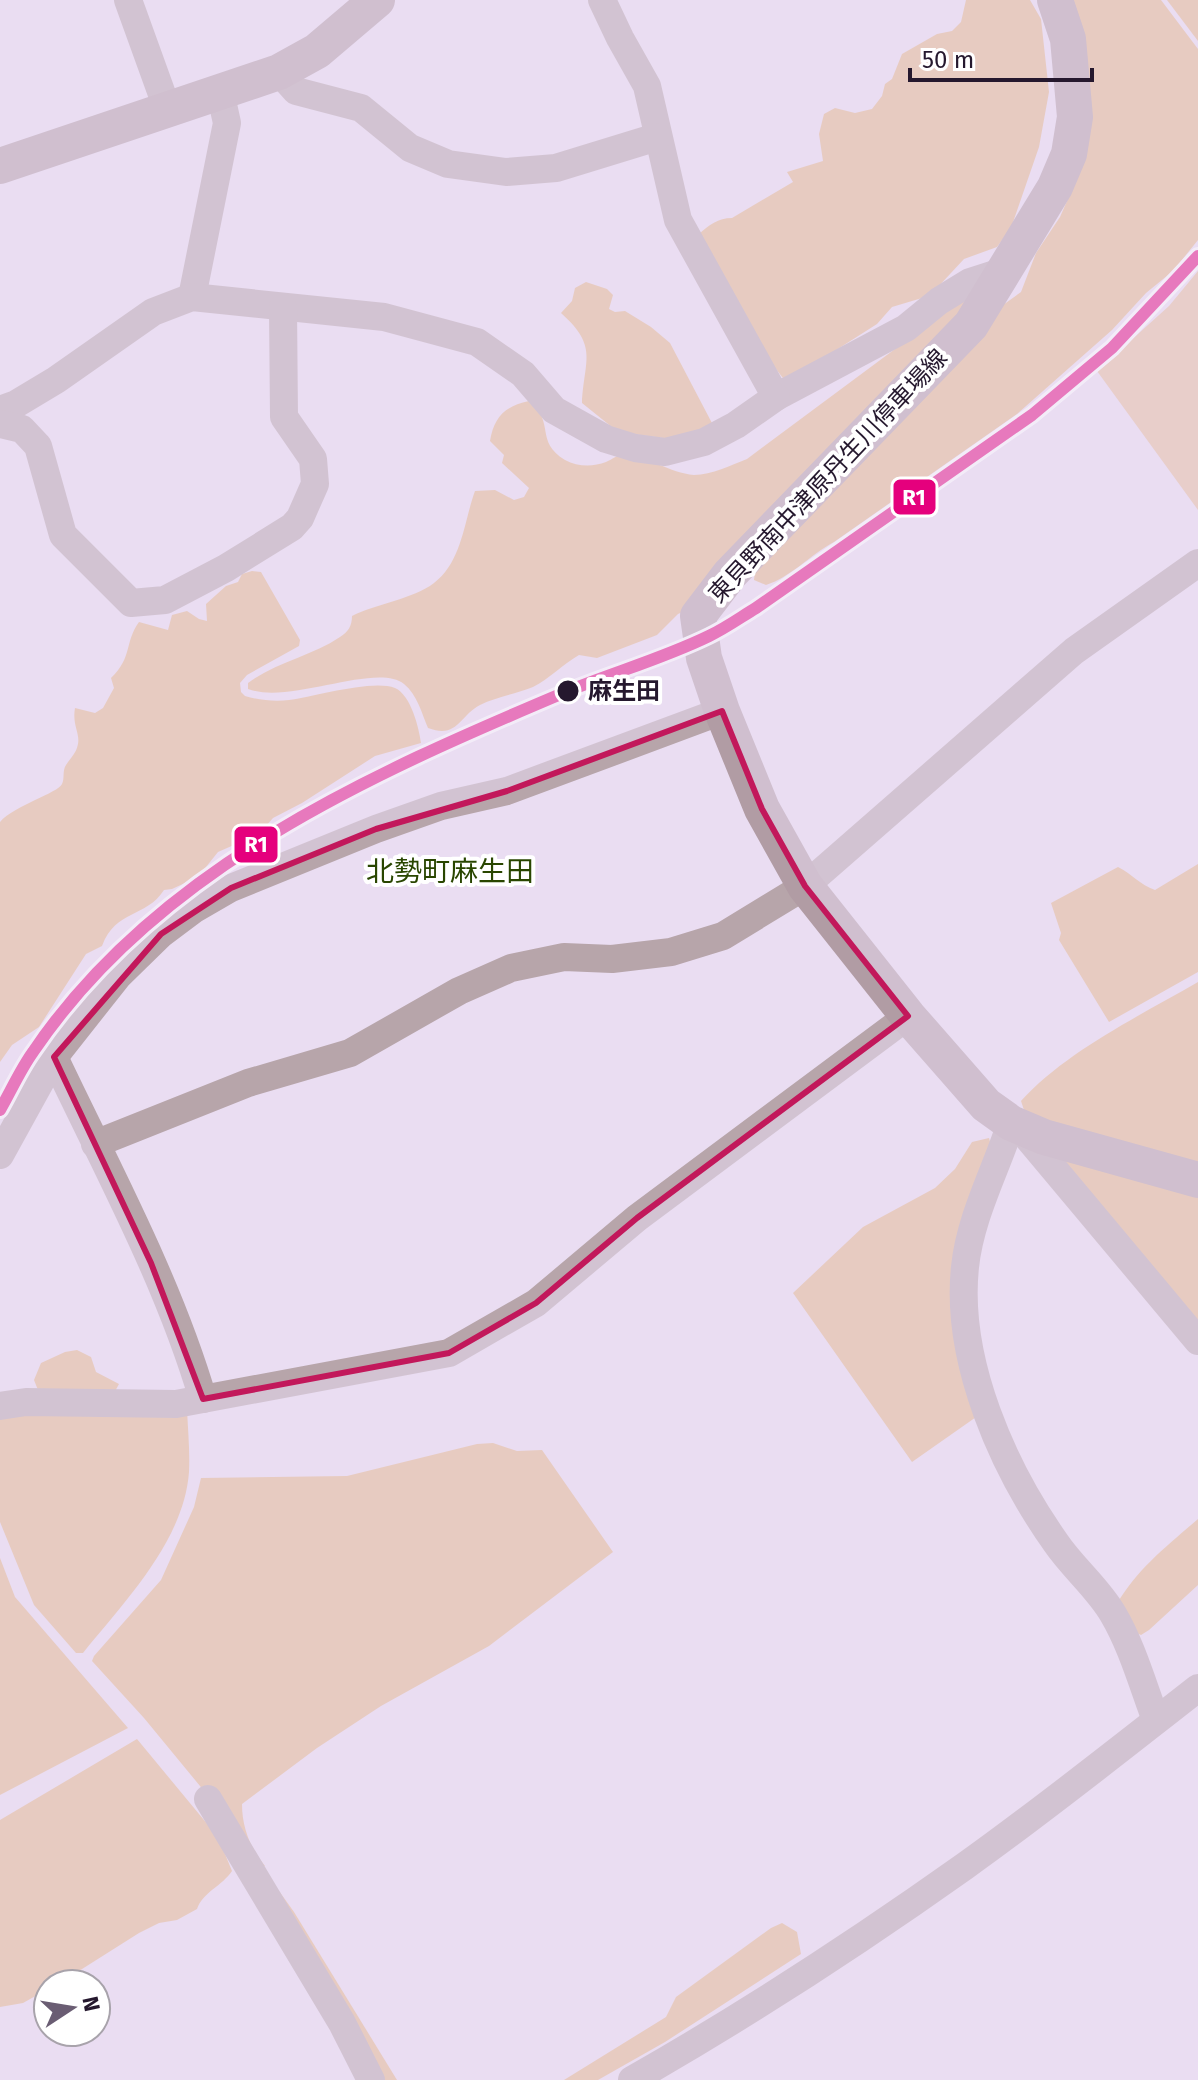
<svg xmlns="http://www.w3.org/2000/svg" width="1198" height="2080" font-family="'Fira Sans','Noto Sans JP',sans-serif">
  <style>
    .green { fill: #e6bd99 }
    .forest { fill: #e5b785 }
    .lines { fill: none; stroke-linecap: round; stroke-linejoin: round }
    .minor { stroke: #b7a5aa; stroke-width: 28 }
    .major { stroke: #b19ca4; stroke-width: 36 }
    .rail-1-casing { stroke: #fff; stroke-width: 18 }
    .rail-1 { stroke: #e5007d; stroke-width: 12 }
    .marked { fill: none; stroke: #c2185b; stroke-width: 6; stroke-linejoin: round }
    .stop-dot { fill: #25182e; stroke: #fff; stroke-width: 3 }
    .labels { text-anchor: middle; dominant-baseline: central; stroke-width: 8; stroke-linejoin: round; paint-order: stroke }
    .street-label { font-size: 24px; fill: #25182e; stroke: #fff }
    .stop-label { font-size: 24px; font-weight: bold; fill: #25182e; stroke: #fff; text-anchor: start }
    .quarter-label { font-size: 28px; fill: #294600; stroke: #fff }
    .line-badge { stroke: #fff; stroke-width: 3 }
    .badge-label { font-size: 22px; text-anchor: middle; font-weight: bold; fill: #fff }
  </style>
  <rect width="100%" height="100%" fill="#eaddf2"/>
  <path class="green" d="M 1198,271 L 1198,510 L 1097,371 L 1169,306 Z"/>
  <g class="forest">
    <path d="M 966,0 L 1030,0 L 1041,19 L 1049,92 L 1039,147 L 1011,228 L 997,247 L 964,259 L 937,288 L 922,298 L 892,307 L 877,324 L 786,382 L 769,360 L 699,234 C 709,225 718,218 732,218 L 793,182 L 787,172 L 823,161 L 819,134 L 824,114 L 835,108 L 855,113 L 872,109 L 882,96 L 885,84 L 892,79 L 902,54 L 937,34 L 952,31 L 961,22 Z"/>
    <path d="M 1070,0 L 1161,0 L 1198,49 L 1198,240 L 1173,271 L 1146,293 L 1112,330 L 1017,414 L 834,542 C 810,555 791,577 766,585 L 754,580 L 755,570 L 1003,305 L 1021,292 L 1036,253 L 1060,217 L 1081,169 Z"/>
    <path d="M 1167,0 L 1198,0 L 1198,41 Z"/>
    <path d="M 586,282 L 607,289 L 613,295 L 609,309 L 615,312 L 625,311 L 651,327 L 670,343 L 724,446 L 618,432 L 582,403 C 584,360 599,347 561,313 L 572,301 L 575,288 Z"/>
    <path d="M 979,295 L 689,609 L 678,614 L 657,635 L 597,658 L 579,655 C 563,664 549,679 533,687 C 516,694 496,697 480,705 C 459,716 458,739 428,728 C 422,714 417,694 404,684 C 376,662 290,705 248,689 L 248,683 C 276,662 312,656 340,637 C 348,632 352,626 352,616 C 376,604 413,599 434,583 C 462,562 464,521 475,491 L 495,490 L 514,500 L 524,497 L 529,488 L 502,463 L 504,455 L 490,441 C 494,417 505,406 529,401 C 556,422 534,441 565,460 C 578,467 593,467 606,462 C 613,459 616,455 623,455 C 648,456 670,473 694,475 C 712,475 731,465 747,459 L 957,303 Z"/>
    <path d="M 252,571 L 261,572 L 300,640 L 299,646 L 247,675 L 240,683 L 241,692 L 245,696 C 258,700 275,702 289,700 C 314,697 372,679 395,688 C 411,695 419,728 421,743 L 375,756 L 302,803 L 273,818 L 259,834 L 218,852 L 198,877 L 172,889 L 164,890 C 146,918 116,909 102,946 L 86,954 L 39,1027 L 12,1045 L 0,1062 L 0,822 C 15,805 58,793 62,784 C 65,778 62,771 66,765 C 71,757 76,754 78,744 C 80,733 72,725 75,708 L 95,713 L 103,708 L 114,688 L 111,678 C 133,657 124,643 139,622 L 168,630 L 172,615 L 187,611 L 199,619 L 207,621 L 206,604 L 226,586 L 238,582 L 242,574 Z"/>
    <path d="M 1198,864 L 1198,972 L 1109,1022 L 1059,940 L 1061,933 L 1051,903 L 1118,867 C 1132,874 1140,885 1155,890 Z"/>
    <path d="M 1198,982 L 1198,1171 L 1025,1113 L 1021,1101 C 1065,1052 1141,1015 1198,982 Z"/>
    <path d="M 989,1138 L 992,1149 L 965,1220 L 979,1415 L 912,1462 L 793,1293 L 863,1227 L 935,1188 L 955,1169 L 972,1142 Z"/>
    <path d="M 1042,1148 L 1198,1195 L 1198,1333 Z"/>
    <path d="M 77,1350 L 91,1357 L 96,1372 L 119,1384 L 113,1395 L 40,1395 L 34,1380 L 41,1363 L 65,1352 Z"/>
    <path d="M 187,1410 C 188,1430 190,1452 189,1472 C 184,1541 124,1602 83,1653 L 76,1653 L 34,1605 L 0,1522 L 0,1415 Z"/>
    <path d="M 493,1443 L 517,1451 L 542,1450 L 613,1552 L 489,1646 L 381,1706 L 317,1748 L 242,1804 C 242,1827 250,1848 265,1866 L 256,1866 L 214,1803 L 144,1718 L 92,1661 L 94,1656 L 161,1580 L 194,1507 L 201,1478 L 347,1476 L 477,1444 Z"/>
    <path d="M 1198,1519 L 1198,1585 L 1149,1630 L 1141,1635 L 1132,1631 L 1117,1604 C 1136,1570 1168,1545 1198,1519 Z"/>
    <path d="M 0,1558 L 15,1597 L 128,1728 L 0,1795 Z"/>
    <path d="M 137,1739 L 218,1837 L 232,1871 C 222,1886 203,1892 197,1909 L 177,1920 L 159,1923 L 139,1933 L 71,1976 L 57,1984 L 48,1984 L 48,1989 L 23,2003 L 0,2007 L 0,1820 Z"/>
    <path d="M 279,1891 L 294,1912 L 397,2080 L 382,2080 Z"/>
    <path d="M 782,1923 L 797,1932 L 801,1954 L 665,2042 L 598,2080 L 564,2080 L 666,2017 L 676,1997 L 771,1928 Z"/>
  </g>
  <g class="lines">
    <g class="minor">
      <path d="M 128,0 L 167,108"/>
      <path d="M 602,0 L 620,38 L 647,86 L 678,220 L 776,397 L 906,328 L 939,301 L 970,282 L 1001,272"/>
      <path d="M 279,72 L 296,91 L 361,108 L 410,148 L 448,164 L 506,172 L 556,168 L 657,137"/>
      <path d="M 192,297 L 227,123 L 220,91"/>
      <path d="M 0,410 L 16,404 L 56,380 L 153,312 L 192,297 L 384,317 L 477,342 L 523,374 L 554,410 L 606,439 L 635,448 L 665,452 L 704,442 L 736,425 L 776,397"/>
      <path d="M 0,424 L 22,429 L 38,446 L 63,535 L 131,603 L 165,600 L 226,568 L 292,527 L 300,518 L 315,484 L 313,459 L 284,417 L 283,308"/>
      <path d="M 54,1057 C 107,1169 168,1280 203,1399"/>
      <path d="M 1011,1123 C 996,1170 970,1217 965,1267 C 955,1361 1003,1468 1056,1543 C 1073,1568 1098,1588 1113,1614 C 1132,1646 1143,1686 1156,1720"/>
      <path d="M 1018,1126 L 1198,1341"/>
      <path d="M 95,1144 L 248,1083 L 350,1053 L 459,991 L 511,968 L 564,957 L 612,959 L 671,952 L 723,936 L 805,886 L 1074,651 L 1198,563"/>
      <path d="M 0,1155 L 54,1057 L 118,976 L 161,934 L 193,910 L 231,888 L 376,829 L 441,806 L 507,791 L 722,711"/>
      <path d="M 0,1406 L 26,1402 L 176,1404 L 449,1353 L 536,1303 L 637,1218 L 908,1016"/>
      <path d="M 208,1799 L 342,2023 L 371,2080"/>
      <path d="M 632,2080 C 746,2015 858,1942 965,1866 C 1045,1809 1121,1748 1198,1688"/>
    </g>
    <g class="major">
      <path d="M 1055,0 L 1068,39 L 1075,117 L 1069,154 L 1055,187 L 971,325 L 730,574 L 698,616 L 704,658 L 722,711 L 762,809 L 805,886 L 908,1016 L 986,1105 L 1011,1123 L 1044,1137 L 1198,1180"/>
      <path d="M 0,166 L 279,72 L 317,51 L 377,0"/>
    </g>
    <defs>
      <path id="rail-1" d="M 0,1110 C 11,1091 20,1070 33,1052 C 157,868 371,774 568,691 C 615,672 664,658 709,636 C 726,628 741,617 756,608 L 1032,415 L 1112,348 L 1198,256"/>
    </defs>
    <use href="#rail-1" class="rail-1-casing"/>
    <use href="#rail-1" class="rail-1"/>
  </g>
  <path d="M0 0H1198V2080H0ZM 722,711 L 762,809 L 805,886 L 908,1016 L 637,1218 L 536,1303 L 449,1353 L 203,1399 L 151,1263 L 54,1057 L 161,934 L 231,888 L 376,829 L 507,791 Z" fill="#eaddf2" fill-opacity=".55" fill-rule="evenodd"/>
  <path class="marked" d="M 722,711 L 762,809 L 805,886 L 908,1016 L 637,1218 L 536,1303 L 449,1353 L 203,1399 L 151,1263 L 54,1057 L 161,934 L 231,888 L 376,829 L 507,791 Z"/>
  <circle class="stop-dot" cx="568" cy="691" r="12"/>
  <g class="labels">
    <g class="street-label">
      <text transform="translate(828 476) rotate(-47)">東貝野南中津原丹生川停車場線</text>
    </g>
    <g class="stop-label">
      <text x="588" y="691">麻生田</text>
    </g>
    <g class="quarter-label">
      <text x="450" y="871">北勢町麻生田</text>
    </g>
  </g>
  <g class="line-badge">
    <rect x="892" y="478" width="45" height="38" rx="8" fill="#e5007d"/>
    <rect x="233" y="825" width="46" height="39" rx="8" fill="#e5007d"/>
  </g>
  <g class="badge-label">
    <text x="914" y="505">R1</text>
    <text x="256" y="852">R1</text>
  </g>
  <g transform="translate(72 2008) rotate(78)"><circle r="38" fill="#ffffff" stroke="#a8a3ab" stroke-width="2"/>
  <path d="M0-6L14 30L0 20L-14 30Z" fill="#6a5d73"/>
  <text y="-12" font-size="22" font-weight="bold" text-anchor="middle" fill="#25182e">N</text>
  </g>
  <path d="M910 68v12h182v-12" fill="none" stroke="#25182e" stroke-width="4"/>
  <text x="922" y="68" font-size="24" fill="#25182e" stroke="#ffffff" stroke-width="6" paint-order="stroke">50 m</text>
</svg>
